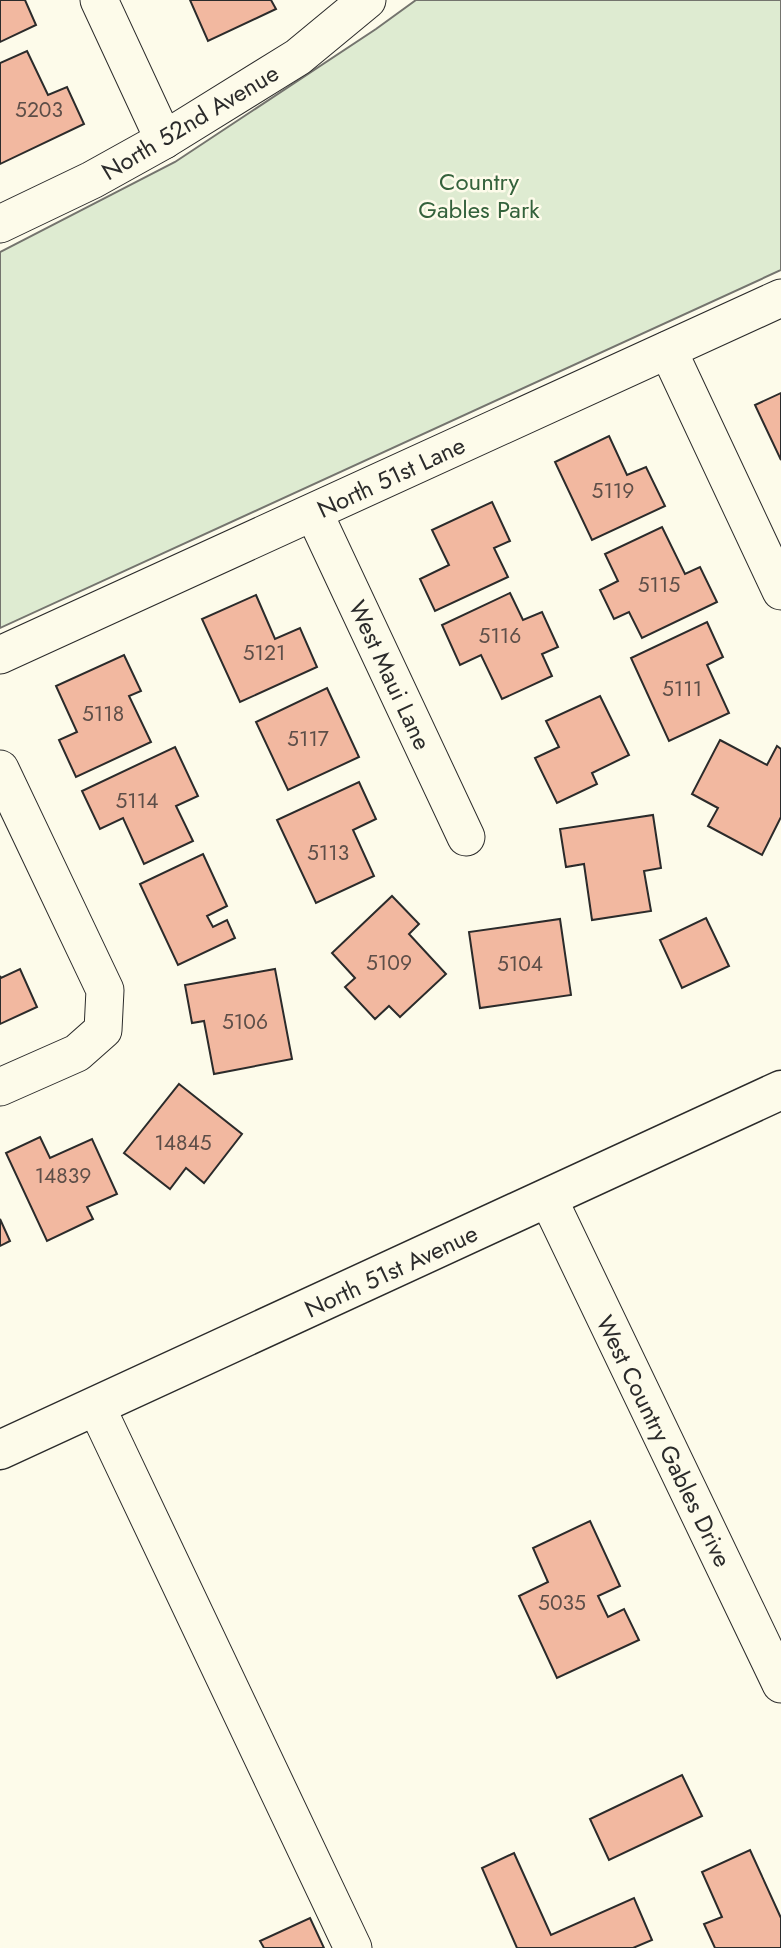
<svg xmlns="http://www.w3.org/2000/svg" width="781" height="1948" font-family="Jost,sans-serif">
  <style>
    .green { fill: #deebd1; stroke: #74746e; stroke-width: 2 }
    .building { fill: #f2b8a0; stroke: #2b2b2b; stroke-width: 2 }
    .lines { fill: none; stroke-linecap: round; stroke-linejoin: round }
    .minor-casing { stroke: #2b2b2b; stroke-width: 39 }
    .major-casing { stroke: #2b2b2b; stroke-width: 41 }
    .minor { stroke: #fdfbea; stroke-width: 37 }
    .major { stroke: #fdfbea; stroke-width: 38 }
    .labels { text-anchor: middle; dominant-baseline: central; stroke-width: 5; stroke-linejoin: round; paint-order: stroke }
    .number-label { font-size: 21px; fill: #5d4e48 }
    .street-label { font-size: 24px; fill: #2b2b2b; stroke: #fdfbea }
    .park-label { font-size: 24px; fill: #34623c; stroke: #fdfbea }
  </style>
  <rect width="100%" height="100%" fill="#fdfbea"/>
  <path class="green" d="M 416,0 L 781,0 L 781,270 L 0,628 L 0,252 L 175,162 L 376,29 Z"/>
  <g class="building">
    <path d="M 0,0 L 25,0 L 36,25 L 0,42 Z"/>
    <path d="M 190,0 L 271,0 L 276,9 L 208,41 Z"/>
    <path d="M 27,51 L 48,95 L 67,87 L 84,124 L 0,164 L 0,63 Z"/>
    <path d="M 781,393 L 781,460 L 755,405 Z"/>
    <path d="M 609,436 L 627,475 L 646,467 L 665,506 L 592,540 L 555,462 Z"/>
    <path d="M 492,502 L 510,541 L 494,548 L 508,577 L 435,611 L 420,579 L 449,565 L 432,530 Z"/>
    <path d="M 662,527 L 685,574 L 700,567 L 717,602 L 642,638 L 629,612 L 614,619 L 600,590 L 618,581 L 605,554 Z"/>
    <path d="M 510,593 L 523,620 L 542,612 L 558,647 L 542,654 L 552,676 L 502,699 L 481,655 L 460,665 L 442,625 Z"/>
    <path d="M 256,595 L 275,639 L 300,628 L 317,667 L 240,702 L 202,619 Z"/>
    <path d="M 707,622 L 723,657 L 707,665 L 729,713 L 669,741 L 631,658 Z"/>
    <path d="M 124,655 L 141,691 L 129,696 L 151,742 L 76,777 L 59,740 L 77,732 L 56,686 Z"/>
    <path d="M 327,688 L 359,757 L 288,790 L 256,722 Z"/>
    <path d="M 600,696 L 629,755 L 592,773 L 597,784 L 557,803 L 535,758 L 559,747 L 546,721 Z"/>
    <path d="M 720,740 L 767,765 L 777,746 L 781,749 L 781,817 L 762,855 L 708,826 L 718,808 L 692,794 Z"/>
    <path d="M 175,747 L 198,796 L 176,806 L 193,841 L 144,864 L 123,818 L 100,829 L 82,791 Z"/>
    <path d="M 359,782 L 376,819 L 353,830 L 374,876 L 316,903 L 277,820 Z"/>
    <path d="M 653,815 L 661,868 L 644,871 L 651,911 L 592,920 L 584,864 L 566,867 L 560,829 Z"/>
    <path d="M 203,854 L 227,906 L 207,916 L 213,927 L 227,920 L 235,938 L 178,965 L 140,884 Z"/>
    <path d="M 392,896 L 419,924 L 409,934 L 446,974 L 400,1017 L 389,1006 L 375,1019 L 345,987 L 355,978 L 332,953 Z"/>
    <path d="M 706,918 L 729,966 L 682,988 L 660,940 Z"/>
    <path d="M 560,919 L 571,995 L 480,1008 L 469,932 Z"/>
    <path d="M 20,969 L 37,1007 L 0,1024 L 0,976 L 1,978 Z"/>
    <path d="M 275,969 L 292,1059 L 214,1074 L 204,1021 L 192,1023 L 185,985 Z"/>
    <path d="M 179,1084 L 242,1134 L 204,1183 L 186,1168 L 170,1189 L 124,1153 Z"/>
    <path d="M 40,1137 L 50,1158 L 92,1139 L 117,1194 L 87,1207 L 93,1219 L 47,1241 L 6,1153 Z"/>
    <path d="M 0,1219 L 10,1241 L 0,1246 Z"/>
    <path d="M 590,1521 L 620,1586 L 598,1596 L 608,1617 L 624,1609 L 639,1640 L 557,1678 L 519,1596 L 548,1582 L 533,1548 Z"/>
    <path d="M 682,1775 L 702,1816 L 609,1860 L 590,1819 Z"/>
    <path d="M 750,1850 L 781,1918 L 781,1948 L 715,1948 L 704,1924 L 722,1917 L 702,1872 Z"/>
    <path d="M 514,1853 L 551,1935 L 634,1898 L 652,1940 L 633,1948 L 517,1948 L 482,1868 Z"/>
    <path d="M 310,1918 L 324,1948 L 264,1948 L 260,1941 Z"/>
  </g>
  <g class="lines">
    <defs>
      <g id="minor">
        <path d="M 99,0 L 164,140"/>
        <path d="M 0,224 L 92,180 L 164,140 L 298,57 L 367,0"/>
        <path d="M 668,350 L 781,591"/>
        <path d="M 314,513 L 466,837"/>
        <path d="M 0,655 L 781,298"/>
        <path d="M 0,769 L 105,990 L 103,1030 L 77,1053 L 0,1087"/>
        <path d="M 548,1198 L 781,1684"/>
        <path d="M 96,1406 L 353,1948"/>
      </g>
      <path id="major" d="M 0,1450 L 781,1090"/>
    </defs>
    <use href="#minor" class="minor-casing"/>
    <use href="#major" class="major-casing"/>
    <use href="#minor" class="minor"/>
    <use href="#major" class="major"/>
  </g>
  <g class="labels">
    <g class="number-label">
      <text x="39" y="110">5203</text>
      <text x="613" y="491">5119</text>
      <text x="659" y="585">5115</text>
      <text x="500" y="636">5116</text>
      <text x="264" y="653">5121</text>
      <text x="682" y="689">5111</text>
      <text x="103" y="714">5118</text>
      <text x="308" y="739">5117</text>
      <text x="137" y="801">5114</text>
      <text x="328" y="853">5113</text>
      <text x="389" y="963">5109</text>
      <text x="520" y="964">5104</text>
      <text x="245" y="1022">5106</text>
      <text x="183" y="1143">14845</text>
      <text x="63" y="1176">14839</text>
      <text x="562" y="1603">5035</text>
    </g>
    <g class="street-label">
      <text transform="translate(190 122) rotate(-31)">North 52nd Avenue</text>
      <text transform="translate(391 477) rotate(-25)">North 51st Lane</text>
      <text transform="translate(390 675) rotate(65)">West Maui Lane</text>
      <text transform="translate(391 1271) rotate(-25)">North 51st Avenue</text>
      <text transform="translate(664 1441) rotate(64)">West Country Gables Drive</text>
    </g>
    <g class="park-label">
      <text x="479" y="181">Country<tspan x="479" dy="28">Gables Park</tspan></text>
    </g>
  </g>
</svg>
